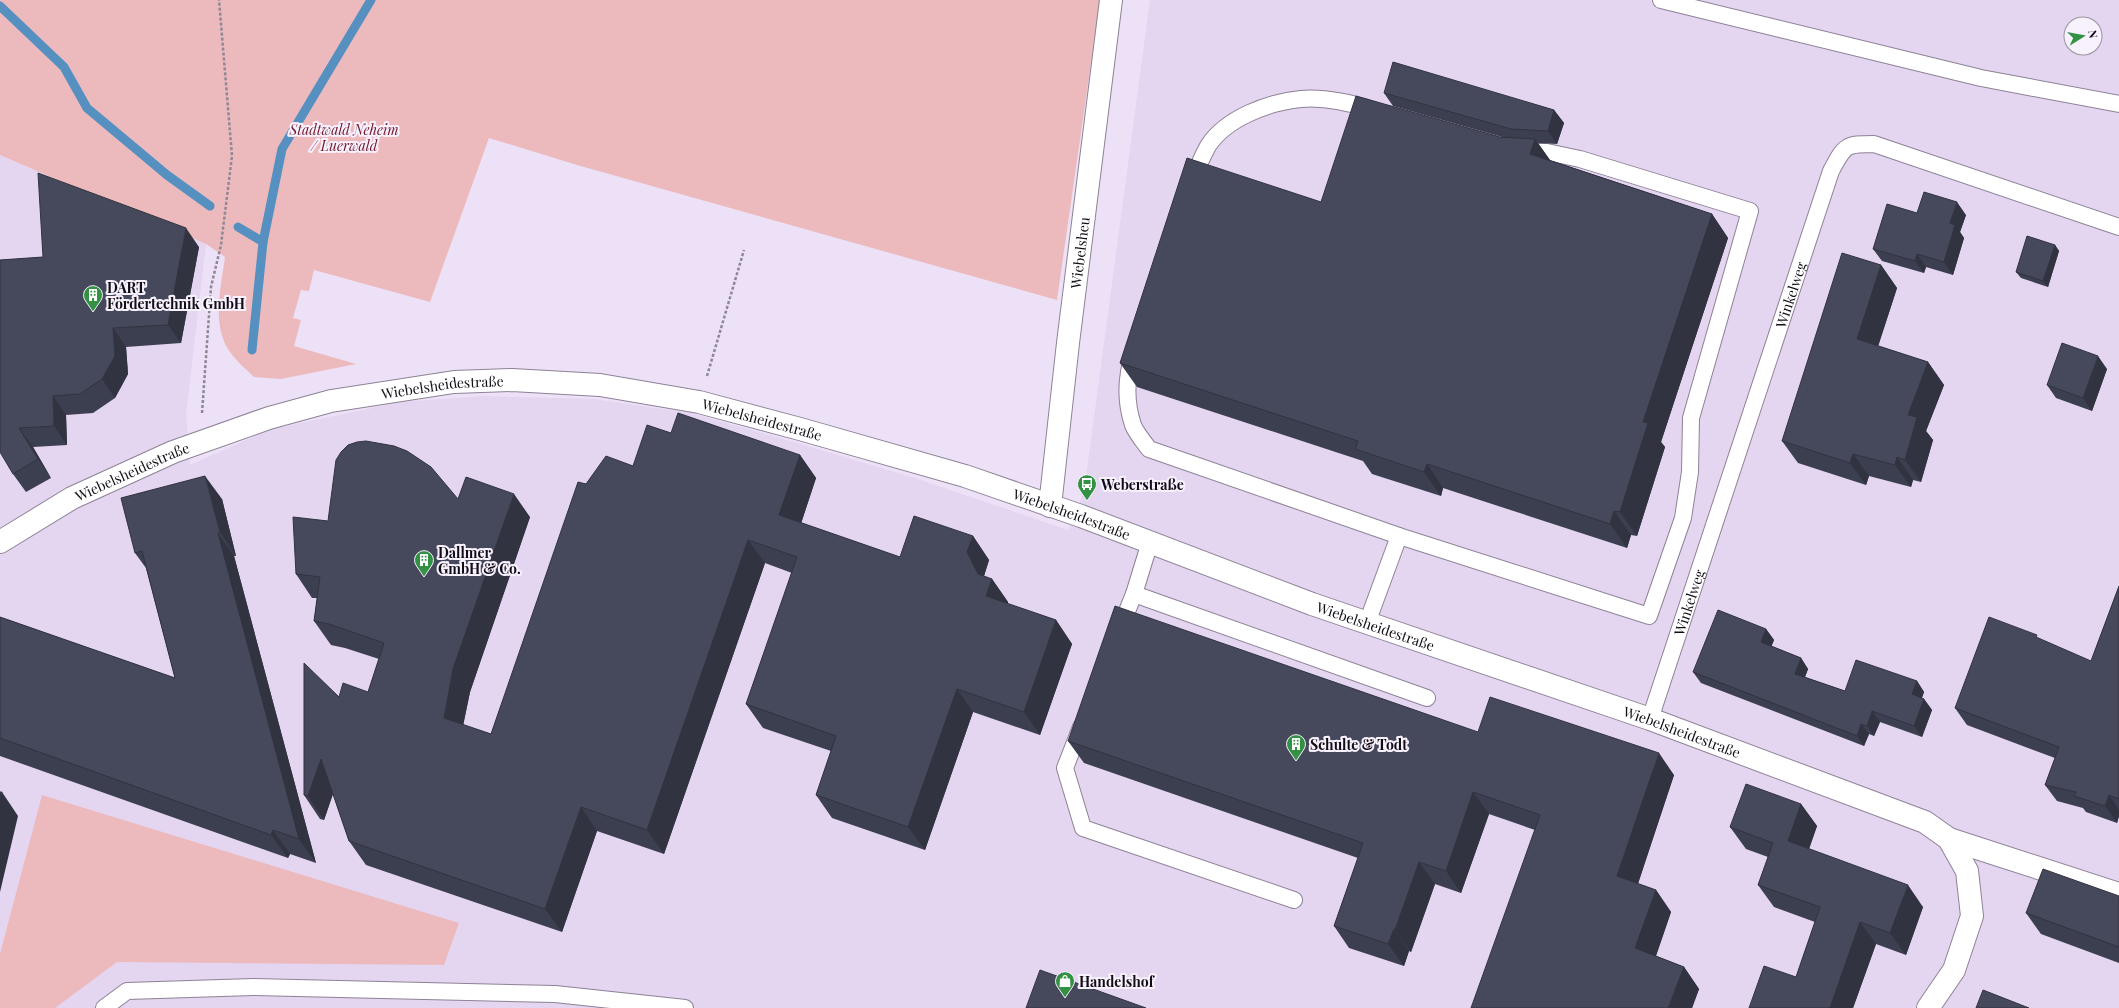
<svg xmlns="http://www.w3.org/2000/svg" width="2119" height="1008" font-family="'Playfair Display',serif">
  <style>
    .built { fill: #e4d5f1; fill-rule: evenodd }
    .green { fill: #ecbabd }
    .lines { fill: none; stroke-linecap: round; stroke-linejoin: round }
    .stream { stroke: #5690c0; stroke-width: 9 }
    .service-casing { stroke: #8d8296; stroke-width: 18 }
    .minor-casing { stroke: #8d8296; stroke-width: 24 }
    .path { stroke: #8f8696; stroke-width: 2.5; stroke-dasharray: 3 2; stroke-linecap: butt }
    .service { stroke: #fff; stroke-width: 16 }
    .minor { stroke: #fff; stroke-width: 22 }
    .wall { fill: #3c3f4f }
    .shaded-wall { fill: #313340 }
    .building { fill: #46495c; stroke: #313340 }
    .labels { text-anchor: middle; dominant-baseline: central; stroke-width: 4; stroke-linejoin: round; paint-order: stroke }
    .park-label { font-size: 14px; font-style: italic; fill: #701628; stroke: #f8f1fe }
    .street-label { font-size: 14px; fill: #110d14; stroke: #f8f1fe }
    .poi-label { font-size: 14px; font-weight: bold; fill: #110d14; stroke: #f8f1fe; text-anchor: start }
  </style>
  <rect width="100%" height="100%" fill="#ede1f7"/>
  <path class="built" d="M 1150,0 L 2119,0 L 2119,1008 L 0,1008 L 0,155 L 206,244 L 186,415 L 190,465 L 268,430 L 400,402 L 484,396 L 594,399 L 690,413 L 787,440 L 915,478 L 1068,530 L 1084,492 ZM 2071,24 L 2095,24 L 2095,48 L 2071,48 Z"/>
  <g class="green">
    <path d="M 0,0 L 1100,0 L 1057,300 L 577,165 L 489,138 L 430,302 L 314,270 L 309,291 L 301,290 L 293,318 L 301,320 L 294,346 L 356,364 L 281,379 L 254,377 C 246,369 236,361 230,352 C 211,326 221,287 225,257 L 206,244 L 0,155 Z"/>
    <path d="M 42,795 L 459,923 L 444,965 L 117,962 L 55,1008 L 0,1008 L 0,954 Z"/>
  </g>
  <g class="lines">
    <g class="stream">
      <path d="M 0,6 L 64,67 L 87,108 L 167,175 L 210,206"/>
      <path d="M 238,227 L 263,242"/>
      <path d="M 252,350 L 263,242 L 282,149 L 371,0"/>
    </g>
    <defs>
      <g id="service">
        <path d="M 1661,0 L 1981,78 L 2119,104"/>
        <path d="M 1192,183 C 1196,171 1202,157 1208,146 C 1226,118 1269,102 1301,99 C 1325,97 1351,103 1373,110"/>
        <path d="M 1134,352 C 1126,376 1125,401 1133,425 C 1136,433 1144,442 1149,449 L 1399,536"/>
        <path d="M 1150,542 L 1134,594 L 1427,698"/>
        <path d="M 1367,623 L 1399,536 L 1649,616 L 1683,518 L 1690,472 L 1691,418 L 1750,211 L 1580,159 L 1547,152 L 1523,152"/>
        <path d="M 1119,631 L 1134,594"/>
        <path id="s1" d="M 1650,719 L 1831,171 C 1845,145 1845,144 1874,144 L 2119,227"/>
        <path d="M 1081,727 L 1065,768 L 1083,828 L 1294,900"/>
        <path d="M 104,1008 L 127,991 L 253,987 L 555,994 L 685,1008"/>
      </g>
      <g id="minor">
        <path id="s2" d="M 1050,506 L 1068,343 L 1111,0"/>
        <path id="s3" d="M 0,542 L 72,498 L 173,452 L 269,418 L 331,401 L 454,382 L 512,380 L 600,385 L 699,402 L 800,429 L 965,476 L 1081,516 L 1312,604 L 1650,719 L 1925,822 L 1949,839 L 1967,871 L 1972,916 L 1954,970 L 1928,1008"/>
        <path d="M 1949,839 L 2119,894"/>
      </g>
    </defs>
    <use href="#service" class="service-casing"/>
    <use href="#minor" class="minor-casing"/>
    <g class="path">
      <path d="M 707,376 L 744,250"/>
      <path d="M 202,413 L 211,287 L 221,245 L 232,156 L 219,0"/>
    </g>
    <use href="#service" class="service"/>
    <use href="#minor" class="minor"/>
  </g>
  <g class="wall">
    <path d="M 1384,93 L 1554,110 L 1564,123 L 1557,144 L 1538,143 L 1550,160 L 1712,214 L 1728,238 L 1661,442 L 1665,447 L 1637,536 L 1631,535 L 1627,548 L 1443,488 L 1441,496 L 1372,474 L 1363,461 L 1137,387 L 1120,363 L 1321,202 L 1500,137 L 1502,137 L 1393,106 Z"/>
    <path d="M 1917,213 L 1966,215 L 1960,232 L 1964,238 L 1953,275 L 1926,267 L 1924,273 L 1882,261 L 1873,249 Z"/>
    <path d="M 2055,245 L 2059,251 L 2048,287 L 2021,278 L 2016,272 Z"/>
    <path d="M 199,247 L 181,343 L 126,347 L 128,374 L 115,398 L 93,413 L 66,415 L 67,445 L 33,447 L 51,478 L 26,492 L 13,474 L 0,260 Z"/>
    <path d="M 1881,265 L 1897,288 L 1878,346 L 1928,362 L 1944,385 L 1926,431 L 1933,440 L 1921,482 L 1913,480 L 1911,487 L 1869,476 L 1866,485 L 1798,463 L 1782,441 Z"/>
    <path d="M 2107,369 L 2092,411 L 2056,398 L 2047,385 Z"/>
    <path d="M 671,433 L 800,455 L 816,478 L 801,523 L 900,557 L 973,536 L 989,560 L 984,576 L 992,579 L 1008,602 L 1008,604 L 1056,620 L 1072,644 L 1040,735 L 973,712 L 925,850 L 832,818 L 816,795 L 831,751 L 763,728 L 746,704 L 792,573 L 765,563 L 664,854 L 597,831 L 562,932 L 366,865 L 349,841 L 333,794 L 324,820 L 320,819 L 304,795 L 339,697 L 368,692 L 379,659 L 345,648 L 331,645 L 314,621 L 317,598 L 312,598 L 296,574 L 328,521 L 458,499 L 530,517 L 470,692 L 463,725 L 491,734 L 586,484 L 633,466 Z"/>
    <path d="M 222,499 L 236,556 L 234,556 L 316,863 L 290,854 L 288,858 L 0,756 L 0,617 L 175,678 L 146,568 L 135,553 Z"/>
    <path d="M 2119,586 L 2119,816 L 2117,823 L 2086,812 L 2083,808 L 2057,801 L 2045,785 L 2055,758 L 1967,725 L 1955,708 L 2091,661 Z"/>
    <path d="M 1766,629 L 1774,640 L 1771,646 L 1801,658 L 1808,669 L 1805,677 L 1845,691 L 1917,681 L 1924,692 L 1922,698 L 1924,699 L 1932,710 L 1922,737 L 1880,722 L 1874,736 L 1869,734 L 1864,746 L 1701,683 L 1693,672 Z"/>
    <path d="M 1478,732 L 1674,775 L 1638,884 L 1656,890 L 1671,912 L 1656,956 L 1684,967 L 1699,989 L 1692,1008 L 1535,830 L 1489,814 L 1461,893 L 1435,884 L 1411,952 L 1409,951 L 1404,966 L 1349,948 L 1334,926 L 1358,858 L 1084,763 L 1068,741 Z"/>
    <path d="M 1801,804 L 1817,826 L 1809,849 L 1923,907 L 1906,955 L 1876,944 L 1853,1008 L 1749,1008 L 1796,977 L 1815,922 L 1774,907 L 1758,885 L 1768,857 L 1746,849 L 1730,827 Z"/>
    <path d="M 2119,896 L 2119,963 L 2041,934 L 2026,913 Z"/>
  </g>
  <g class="shaded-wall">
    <path d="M 1554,110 L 1564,123 L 1557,144 L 1548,131 Z"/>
    <path d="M 1535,139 L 1552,163 L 1530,154 Z"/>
    <path d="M 1957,202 L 1966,215 L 1960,232 L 1964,238 L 1953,275 L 1944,262 L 1950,223 Z"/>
    <path d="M 1712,214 L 1728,238 L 1661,442 L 1665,447 L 1637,536 L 1620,512 L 1643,422 Z"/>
    <path d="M 186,228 L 199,247 L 181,343 L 168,325 Z"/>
    <path d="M 2055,245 L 2059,251 L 2048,287 L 2043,281 Z"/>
    <path d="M 1917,254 L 1926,267 L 1924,273 L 1915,261 Z"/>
    <path d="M 1881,265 L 1897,288 L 1873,362 L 1857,339 Z"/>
    <path d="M 113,328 L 126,347 L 128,374 L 115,398 L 102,379 Z"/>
    <path d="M 2098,356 L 2107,369 L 2092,411 L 2083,398 Z"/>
    <path d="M 1928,362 L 1944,385 L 1926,431 L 1933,440 L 1921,482 L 1905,460 L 1908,415 Z"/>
    <path d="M 53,396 L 66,415 L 67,445 L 54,426 Z"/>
    <path d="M 19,428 L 33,447 L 51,478 L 38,459 Z"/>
    <path d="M 1853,454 L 1869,476 L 1866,485 L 1850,463 Z"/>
    <path d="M 800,455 L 816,478 L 796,539 L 779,515 Z"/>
    <path d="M 1897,457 L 1913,480 L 1911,487 L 1895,465 Z"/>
    <path d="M 1427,464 L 1443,488 L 1441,496 L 1424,472 Z"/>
    <path d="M 205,476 L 222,499 L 236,556 L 220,532 Z"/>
    <path d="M 514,494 L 530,517 L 470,692 L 460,741 L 444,718 L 453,669 Z"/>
    <path d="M 1614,511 L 1631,535 L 1627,548 L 1610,524 Z"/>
    <path d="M 218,533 L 234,556 L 316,863 L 299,839 Z"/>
    <path d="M 973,536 L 989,560 L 984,576 L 989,587 L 992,579 L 1008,602 L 1002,620 L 986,596 L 978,574 L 967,552 Z"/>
    <path d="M 748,540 L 765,563 L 664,854 L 647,830 Z"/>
    <path d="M 1056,620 L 1072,644 L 1040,735 L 1024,712 Z"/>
    <path d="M 1766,629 L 1774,640 L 1769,653 L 1761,642 Z"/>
    <path d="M 1801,658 L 1808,669 L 1802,685 L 1795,674 Z"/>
    <path d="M 1917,681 L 1924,692 L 1919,705 L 1912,694 Z"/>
    <path d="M 957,689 L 973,712 L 925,850 L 908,827 Z"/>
    <path d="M 1924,699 L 1932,710 L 1922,737 L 1914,726 Z"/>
    <path d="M 1872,711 L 1880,722 L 1874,736 L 1867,726 Z"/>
    <path d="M 1861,724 L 1869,734 L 1864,746 L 1857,736 Z"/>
    <path d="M 1659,753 L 1674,775 L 1633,898 L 1617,876 Z"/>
    <path d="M 321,759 L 337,782 L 324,820 L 308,796 Z"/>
    <path d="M 2,792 L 18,816 L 0,892 L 0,799 Z"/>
    <path d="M 1473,792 L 1489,814 L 1461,893 L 1446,871 Z"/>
    <path d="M 2109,795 L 2119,810 L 2119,816 L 2117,823 L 2105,806 Z"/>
    <path d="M 1801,804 L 1817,826 L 1804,863 L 1788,841 Z"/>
    <path d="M 581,807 L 597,831 L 562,932 L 545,909 Z"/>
    <path d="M 273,830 L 290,854 L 288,858 L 271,835 Z"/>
    <path d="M 1419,862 L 1435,884 L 1411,952 L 1395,930 Z"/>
    <path d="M 1908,885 L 1923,907 L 1906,955 L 1890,933 Z"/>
    <path d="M 1656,890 L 1671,912 L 1651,970 L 1635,948 Z"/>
    <path d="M 1860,922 L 1876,944 L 1853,1008 L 1830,1008 Z"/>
    <path d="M 1394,929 L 1409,951 L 1404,966 L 1388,944 Z"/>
    <path d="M 1684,967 L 1699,989 L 1692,1008 L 1668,1008 Z"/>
  </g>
  <g class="building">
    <path d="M 1393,62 L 1554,110 L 1548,131 L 1511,129 L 1384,93 Z"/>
    <path d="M 1356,96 L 1500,137 L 1535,139 L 1530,154 L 1712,214 L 1643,422 L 1648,423 L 1620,512 L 1614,511 L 1610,524 L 1427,464 L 1424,472 L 1355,449 L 1358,441 L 1120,363 L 1187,158 L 1321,202 Z"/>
    <path d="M 38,173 L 186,228 L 168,325 L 113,328 L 115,356 L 102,379 L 80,394 L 53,396 L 54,426 L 19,428 L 38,459 L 13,474 L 0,452 L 0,260 L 43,257 Z"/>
    <path d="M 1924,192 L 1957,202 L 1950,223 L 1955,225 L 1944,262 L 1917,254 L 1915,261 L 1873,249 L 1887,204 L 1917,213 Z"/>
    <path d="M 2027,236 L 2055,245 L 2043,281 L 2016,272 Z"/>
    <path d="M 1842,253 L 1881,265 L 1857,339 L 1928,362 L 1908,415 L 1917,417 L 1905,460 L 1897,457 L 1895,465 L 1853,454 L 1850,463 L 1782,441 Z"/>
    <path d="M 2062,343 L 2098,356 L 2083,398 L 2047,385 Z"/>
    <path d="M 678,413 L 800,455 L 779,515 L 900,557 L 914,516 L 973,536 L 967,552 L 978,574 L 992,579 L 986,596 L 1056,620 L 1024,712 L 957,689 L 908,827 L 816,795 L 836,736 L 746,704 L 797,557 L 748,540 L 647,830 L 581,807 L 545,909 L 349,841 L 321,759 L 308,796 L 304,795 L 304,663 L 339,697 L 343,683 L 368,692 L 384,643 L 329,624 L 314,621 L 320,577 L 296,574 L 293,517 L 328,521 L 336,460 L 341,452 L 348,445 L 357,442 L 366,441 L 394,446 L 407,451 L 431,467 L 458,499 L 466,477 L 514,494 L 453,669 L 444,718 L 491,734 L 578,482 L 586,484 L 606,456 L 633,466 L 647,425 L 671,433 Z"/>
    <path d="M 205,476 L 220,532 L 218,533 L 299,839 L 273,830 L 271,835 L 0,738 L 0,617 L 175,678 L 142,551 L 135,553 L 121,498 Z"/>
    <path d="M 2119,586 L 2119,799 L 2109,795 L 2105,806 L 2074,796 L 2076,792 L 2045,785 L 2059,747 L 1955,708 L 1989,617 L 2037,635 L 2036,637 L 2091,661 Z"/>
    <path d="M 1115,606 L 1478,732 L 1490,697 L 1659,753 L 1617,876 L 1656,890 L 1635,948 L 1684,967 L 1668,1008 L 1471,1008 L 1540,815 L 1473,792 L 1446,871 L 1419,862 L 1395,930 L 1394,929 L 1388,944 L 1334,926 L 1363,843 L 1068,741 Z"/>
    <path d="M 1718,610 L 1766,629 L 1761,642 L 1801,658 L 1795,674 L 1845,691 L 1856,660 L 1917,681 L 1912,694 L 1924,699 L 1914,726 L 1872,711 L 1867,726 L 1861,724 L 1857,736 L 1693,672 Z"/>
    <path d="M 1746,784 L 1801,804 L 1788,841 L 1908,885 L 1890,933 L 1860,922 L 1830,1008 L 1749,1008 L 1764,966 L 1796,977 L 1820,907 L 1758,885 L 1773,843 L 1730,827 Z"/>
    <path d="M 0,792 L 2,792 L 0,799 Z"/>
    <path d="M 2043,869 L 2119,896 L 2119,947 L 2026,913 Z"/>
    <path d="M 1040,970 L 1146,1008 L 1026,1008 Z"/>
    <path d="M 1983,990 L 2029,1008 L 1976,1008 Z"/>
  </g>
  <defs>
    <symbol id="building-pin" viewBox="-11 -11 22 30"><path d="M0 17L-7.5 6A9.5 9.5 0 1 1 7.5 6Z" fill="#339143" stroke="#f8f1fe"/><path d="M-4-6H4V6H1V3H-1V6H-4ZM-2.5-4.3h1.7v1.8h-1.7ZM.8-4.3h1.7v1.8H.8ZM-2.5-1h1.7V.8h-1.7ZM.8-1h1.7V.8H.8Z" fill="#fff"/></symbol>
    <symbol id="bus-pin" viewBox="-11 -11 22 30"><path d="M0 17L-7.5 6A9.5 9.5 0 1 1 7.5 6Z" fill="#339143" stroke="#f8f1fe"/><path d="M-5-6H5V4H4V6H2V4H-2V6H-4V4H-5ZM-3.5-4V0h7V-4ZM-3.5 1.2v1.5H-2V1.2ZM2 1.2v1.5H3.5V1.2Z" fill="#fff"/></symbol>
    <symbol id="shop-pin" viewBox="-11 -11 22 30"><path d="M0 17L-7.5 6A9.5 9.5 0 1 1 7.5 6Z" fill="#339143" stroke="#f8f1fe"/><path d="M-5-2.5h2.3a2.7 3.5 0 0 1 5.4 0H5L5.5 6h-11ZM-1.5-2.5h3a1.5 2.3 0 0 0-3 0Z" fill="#fff"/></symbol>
  </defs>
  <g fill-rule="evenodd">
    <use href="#building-pin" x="82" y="284" width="22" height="30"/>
    <use href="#bus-pin" x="1076" y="473" width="22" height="30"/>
    <use href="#building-pin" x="413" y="549" width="22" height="30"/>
    <use href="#building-pin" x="1285" y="733" width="22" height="30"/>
    <use href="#shop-pin" x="1054" y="970" width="22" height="30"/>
  </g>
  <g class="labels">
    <g class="park-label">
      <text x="344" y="129">Stadtwald Neheim<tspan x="344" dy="16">/ Luerwald</tspan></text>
    </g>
    <g class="street-label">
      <text stroke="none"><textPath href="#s2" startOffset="255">Wiebelsheu</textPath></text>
      <text stroke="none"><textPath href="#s1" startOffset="447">Winkelweg</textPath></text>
      <text stroke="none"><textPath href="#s3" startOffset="474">Wiebelsheidestraße</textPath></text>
      <text stroke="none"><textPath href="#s3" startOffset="798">Wiebelsheidestraße</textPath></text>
      <text stroke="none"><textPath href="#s3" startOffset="150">Wiebelsheidestraße</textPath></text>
      <text stroke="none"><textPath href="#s3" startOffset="1122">Wiebelsheidestraße</textPath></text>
      <text stroke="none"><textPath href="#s1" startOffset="123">Winkelweg</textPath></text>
      <text stroke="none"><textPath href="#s3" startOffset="1446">Wiebelsheidestraße</textPath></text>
      <text stroke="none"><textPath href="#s3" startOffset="1770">Wiebelsheidestraße</textPath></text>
    </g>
    <g class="poi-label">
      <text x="107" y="287">DART<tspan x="107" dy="16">Fördertechnik GmbH</tspan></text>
      <text x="1101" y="484">Weberstraße</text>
      <text x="438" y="552">Dallmer<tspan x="438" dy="16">GmbH &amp; Co.</tspan></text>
      <text x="1310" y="744">Schulte &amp; Todt</text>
      <text x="1079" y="981">Handelshof</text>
    </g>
  </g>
  <g transform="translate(2083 36) rotate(79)"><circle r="19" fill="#f8f1fe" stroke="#9c96a0"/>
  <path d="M0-3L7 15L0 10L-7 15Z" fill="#339143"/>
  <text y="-6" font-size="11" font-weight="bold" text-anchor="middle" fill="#110d14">N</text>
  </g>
</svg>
